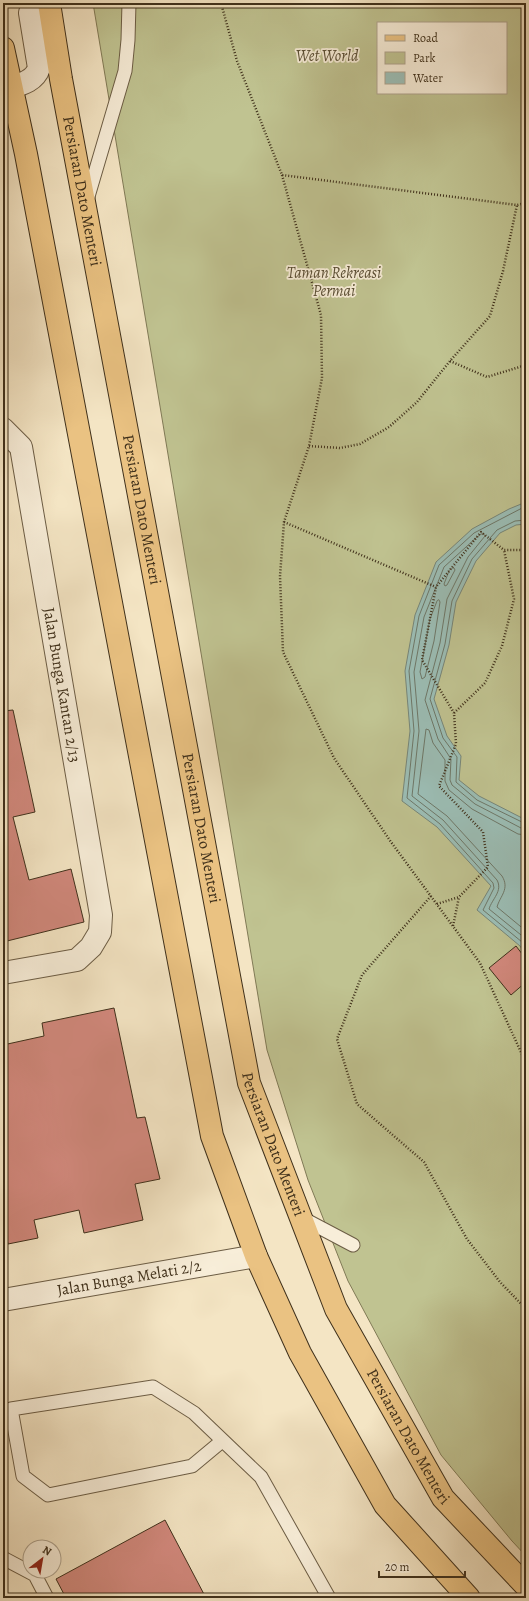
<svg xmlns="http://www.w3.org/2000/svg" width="529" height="1601" font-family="Alegreya,serif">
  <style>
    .green { fill: #c0c391; stroke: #807a56; fill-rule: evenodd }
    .water { fill: #9cbfb7; stroke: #778679 }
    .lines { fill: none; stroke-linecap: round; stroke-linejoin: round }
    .shore { stroke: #6e7869; stroke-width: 1 }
    .building { fill: #d1887c; stroke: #3f301b }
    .lane-casing { stroke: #6c5d45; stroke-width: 15 }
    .street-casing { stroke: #6c5d45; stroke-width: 24 }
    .primary-casing { stroke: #3f301b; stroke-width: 24 }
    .path { stroke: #3f301b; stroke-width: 2.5; stroke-dasharray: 1 2; stroke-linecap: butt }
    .lane { stroke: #f8eed9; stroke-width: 13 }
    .street { stroke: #f8eed9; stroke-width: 22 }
    .primary { stroke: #eac282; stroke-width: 22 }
    .labels { text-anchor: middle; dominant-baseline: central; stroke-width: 3.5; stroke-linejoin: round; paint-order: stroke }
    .park-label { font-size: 16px; font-style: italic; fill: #594d33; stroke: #f8eed9 }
    .street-label { font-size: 16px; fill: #3f301b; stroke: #f8eed9 }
  </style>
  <rect width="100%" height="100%" fill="#f4e5c4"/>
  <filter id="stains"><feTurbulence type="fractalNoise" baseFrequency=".005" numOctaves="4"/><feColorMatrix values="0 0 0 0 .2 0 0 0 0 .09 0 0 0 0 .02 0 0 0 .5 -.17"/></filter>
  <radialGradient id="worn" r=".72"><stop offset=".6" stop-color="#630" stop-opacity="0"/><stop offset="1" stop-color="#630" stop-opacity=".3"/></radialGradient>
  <path class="green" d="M 93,3 L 526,3 L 526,1556 L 512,1541 L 441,1455 L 348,1281 L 308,1180 L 267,1050 ZM 378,23 L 506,23 L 506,93 L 378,93 Z"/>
  <path class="water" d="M 526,502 L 526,524 L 516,525 L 500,533 L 476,561 L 456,602 L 449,645 L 434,699 L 447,736 L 461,756 L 459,780 L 479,796 L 526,820 L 526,955 L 520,946 L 477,910 L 491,886 L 437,827 L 402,801 L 410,731 L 405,671 L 415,615 L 436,562 L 472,529 L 509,509 Z"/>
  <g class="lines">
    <g class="shore">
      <path d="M 526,506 L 474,533 L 439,565 L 419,616 L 409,671 L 414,731 L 407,798 L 440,824 L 493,883 L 494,888 L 483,910 L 522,942 L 526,948"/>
      <path d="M 526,520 L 515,521 L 497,530 L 472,559 L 452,601 L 445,644 L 430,699 L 443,738 L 457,757 L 456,782 L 477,800 L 526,824"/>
      <path d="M 452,568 L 454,568 L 455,570 L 447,585 L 445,586 L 444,584 L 449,571 Z"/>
      <path d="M 439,600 L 440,602 L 434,641 L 425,677 L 422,679 L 420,672 L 430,619 L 437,601 Z"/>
      <path d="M 526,829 L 521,828 L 475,804 L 452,785 L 450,780 L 451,759 L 438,739 L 425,700 L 440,643 L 447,599 L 468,557 L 485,536 L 483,533 L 477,537 L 444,567 L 424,617 L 414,672 L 419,731 L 412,796 L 443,820 L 497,880 C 503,891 492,899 489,909 L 526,939"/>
      <path d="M 526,835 L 518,834 L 472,809 L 449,790 L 445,781 L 445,760 L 433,743 L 429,730 L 426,729 L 418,794 L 447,816 L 502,876 C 510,889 500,896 497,907 L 526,931"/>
    </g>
  </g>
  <g class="building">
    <path d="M 13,710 L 35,812 L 13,817 L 29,880 L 71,869 L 84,922 L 3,942 L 3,711 Z"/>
    <path d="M 516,946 L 526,959 L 526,982 L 511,995 L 489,968 Z"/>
    <path d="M 114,1008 L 137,1118 L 145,1117 L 160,1179 L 135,1184 L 143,1220 L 84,1233 L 79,1210 L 34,1220 L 38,1238 L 8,1244 L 3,1221 L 3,1045 L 44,1036 L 42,1023 Z"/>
    <path d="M 165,1520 L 206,1598 L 66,1598 L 56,1579 Z"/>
  </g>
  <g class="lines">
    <defs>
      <g id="lane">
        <path d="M 87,200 L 125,71 L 128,40 L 129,3"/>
        <path d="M 300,1217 L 353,1245"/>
        <path d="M 222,1441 L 192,1466 L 48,1495 L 23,1476 L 11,1409 L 153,1387 L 194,1413 L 261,1477 L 329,1598"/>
        <path d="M 3,1558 L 35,1575 L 47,1598"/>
      </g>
      <g id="street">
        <path d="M 3,90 C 17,85 34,83 39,68 L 30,13 L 33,3"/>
        <path id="s1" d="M 3,429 L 21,447 L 101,915 L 100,932 L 91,947 L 77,960 L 3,973"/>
        <path id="s2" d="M 3,1300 L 256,1256"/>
      </g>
      <g id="primary">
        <path id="s3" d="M 49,3 L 61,79 L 249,1083 L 336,1309 L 443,1498 L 526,1586"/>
        <path d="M 3,48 L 26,154 L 212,1136 L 256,1256 L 300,1353 L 385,1505 L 469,1598"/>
      </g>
    </defs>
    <use href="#lane" class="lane-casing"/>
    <use href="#street" class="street-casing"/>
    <use href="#primary" class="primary-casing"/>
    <g class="path">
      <path d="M 221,3 L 237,61 L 282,175 L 517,205 L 526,203"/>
      <path d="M 282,175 L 321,315 L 322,378 L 309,446 L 284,522 L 280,576 L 283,652 L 334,758 L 391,842 L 480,963 L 526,1063"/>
      <path d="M 450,361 L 487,377 L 526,365"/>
      <path d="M 309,446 L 340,448 L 360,444 L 389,427 L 417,402 L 450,361 L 490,316 L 503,271 L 517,205"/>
      <path d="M 284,522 L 436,587"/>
      <path d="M 454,713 L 485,683 L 502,646 L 514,599 L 504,550"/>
      <path d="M 431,896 L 362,975 L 337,1039 L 357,1104 L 424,1162 L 467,1239 L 500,1282 L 526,1309"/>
      <path d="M 437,904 L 459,897 L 488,867 L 483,832 L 439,786 L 456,744 L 454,713 L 422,660 L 436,587 L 481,532 L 504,550 L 526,550"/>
      <path d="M 453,926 L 459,897"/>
    </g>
    <use href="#lane" class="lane"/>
    <use href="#street" class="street"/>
    <use href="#primary" class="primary"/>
  </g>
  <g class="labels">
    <g class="park-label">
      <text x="327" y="56">Wet World</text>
      <text x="334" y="273">Taman Rekreasi<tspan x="334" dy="18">Permai</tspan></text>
    </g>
    <g class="street-label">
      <text stroke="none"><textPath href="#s3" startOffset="191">Persiaran Dato Menteri</textPath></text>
      <text stroke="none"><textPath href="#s3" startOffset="515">Persiaran Dato Menteri</textPath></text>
      <text stroke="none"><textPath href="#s1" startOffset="267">Jalan Bunga Kantan 2/13</textPath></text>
      <text stroke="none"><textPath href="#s3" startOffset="839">Persiaran Dato Menteri</textPath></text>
      <text stroke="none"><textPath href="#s3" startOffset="1164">Persiaran Dato Menteri</textPath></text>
      <text stroke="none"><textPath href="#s2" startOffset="128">Jalan Bunga Melati 2/2</textPath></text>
      <text stroke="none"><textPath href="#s3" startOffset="1487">Persiaran Dato Menteri</textPath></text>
    </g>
  </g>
  <rect width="529" height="1601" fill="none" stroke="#f4e5c4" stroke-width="16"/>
  <rect x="4" y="4" width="521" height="1593" fill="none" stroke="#3f301b" stroke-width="2"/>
  <rect x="8" y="8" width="513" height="1585" fill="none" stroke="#3f301b"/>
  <rect x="377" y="22" width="130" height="72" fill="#f8eed9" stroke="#aea28d"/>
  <rect x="385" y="35" width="20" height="6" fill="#eac282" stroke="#aea28d"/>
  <text x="413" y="42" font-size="12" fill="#3f301b">Road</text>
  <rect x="385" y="52" width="20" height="12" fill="#c0c391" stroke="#aea28d"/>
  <text x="413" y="62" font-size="12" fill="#3f301b">Park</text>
  <rect x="385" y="72" width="20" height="12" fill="#9cbfb7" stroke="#aea28d"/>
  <text x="413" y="82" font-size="12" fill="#3f301b">Water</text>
  <g transform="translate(42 1559) rotate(31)"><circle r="19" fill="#f8eed9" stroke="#aea28d"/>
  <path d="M0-3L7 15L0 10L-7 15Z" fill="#8f2418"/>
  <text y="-6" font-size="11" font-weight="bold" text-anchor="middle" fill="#3f301b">N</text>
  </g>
  <path d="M379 1571v6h86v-6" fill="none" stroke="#3f301b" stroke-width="2"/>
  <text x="385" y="1571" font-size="12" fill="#3f301b" stroke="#f8eed9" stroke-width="3" paint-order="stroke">20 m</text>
  <rect width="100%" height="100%" filter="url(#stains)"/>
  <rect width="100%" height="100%" fill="url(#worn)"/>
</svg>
